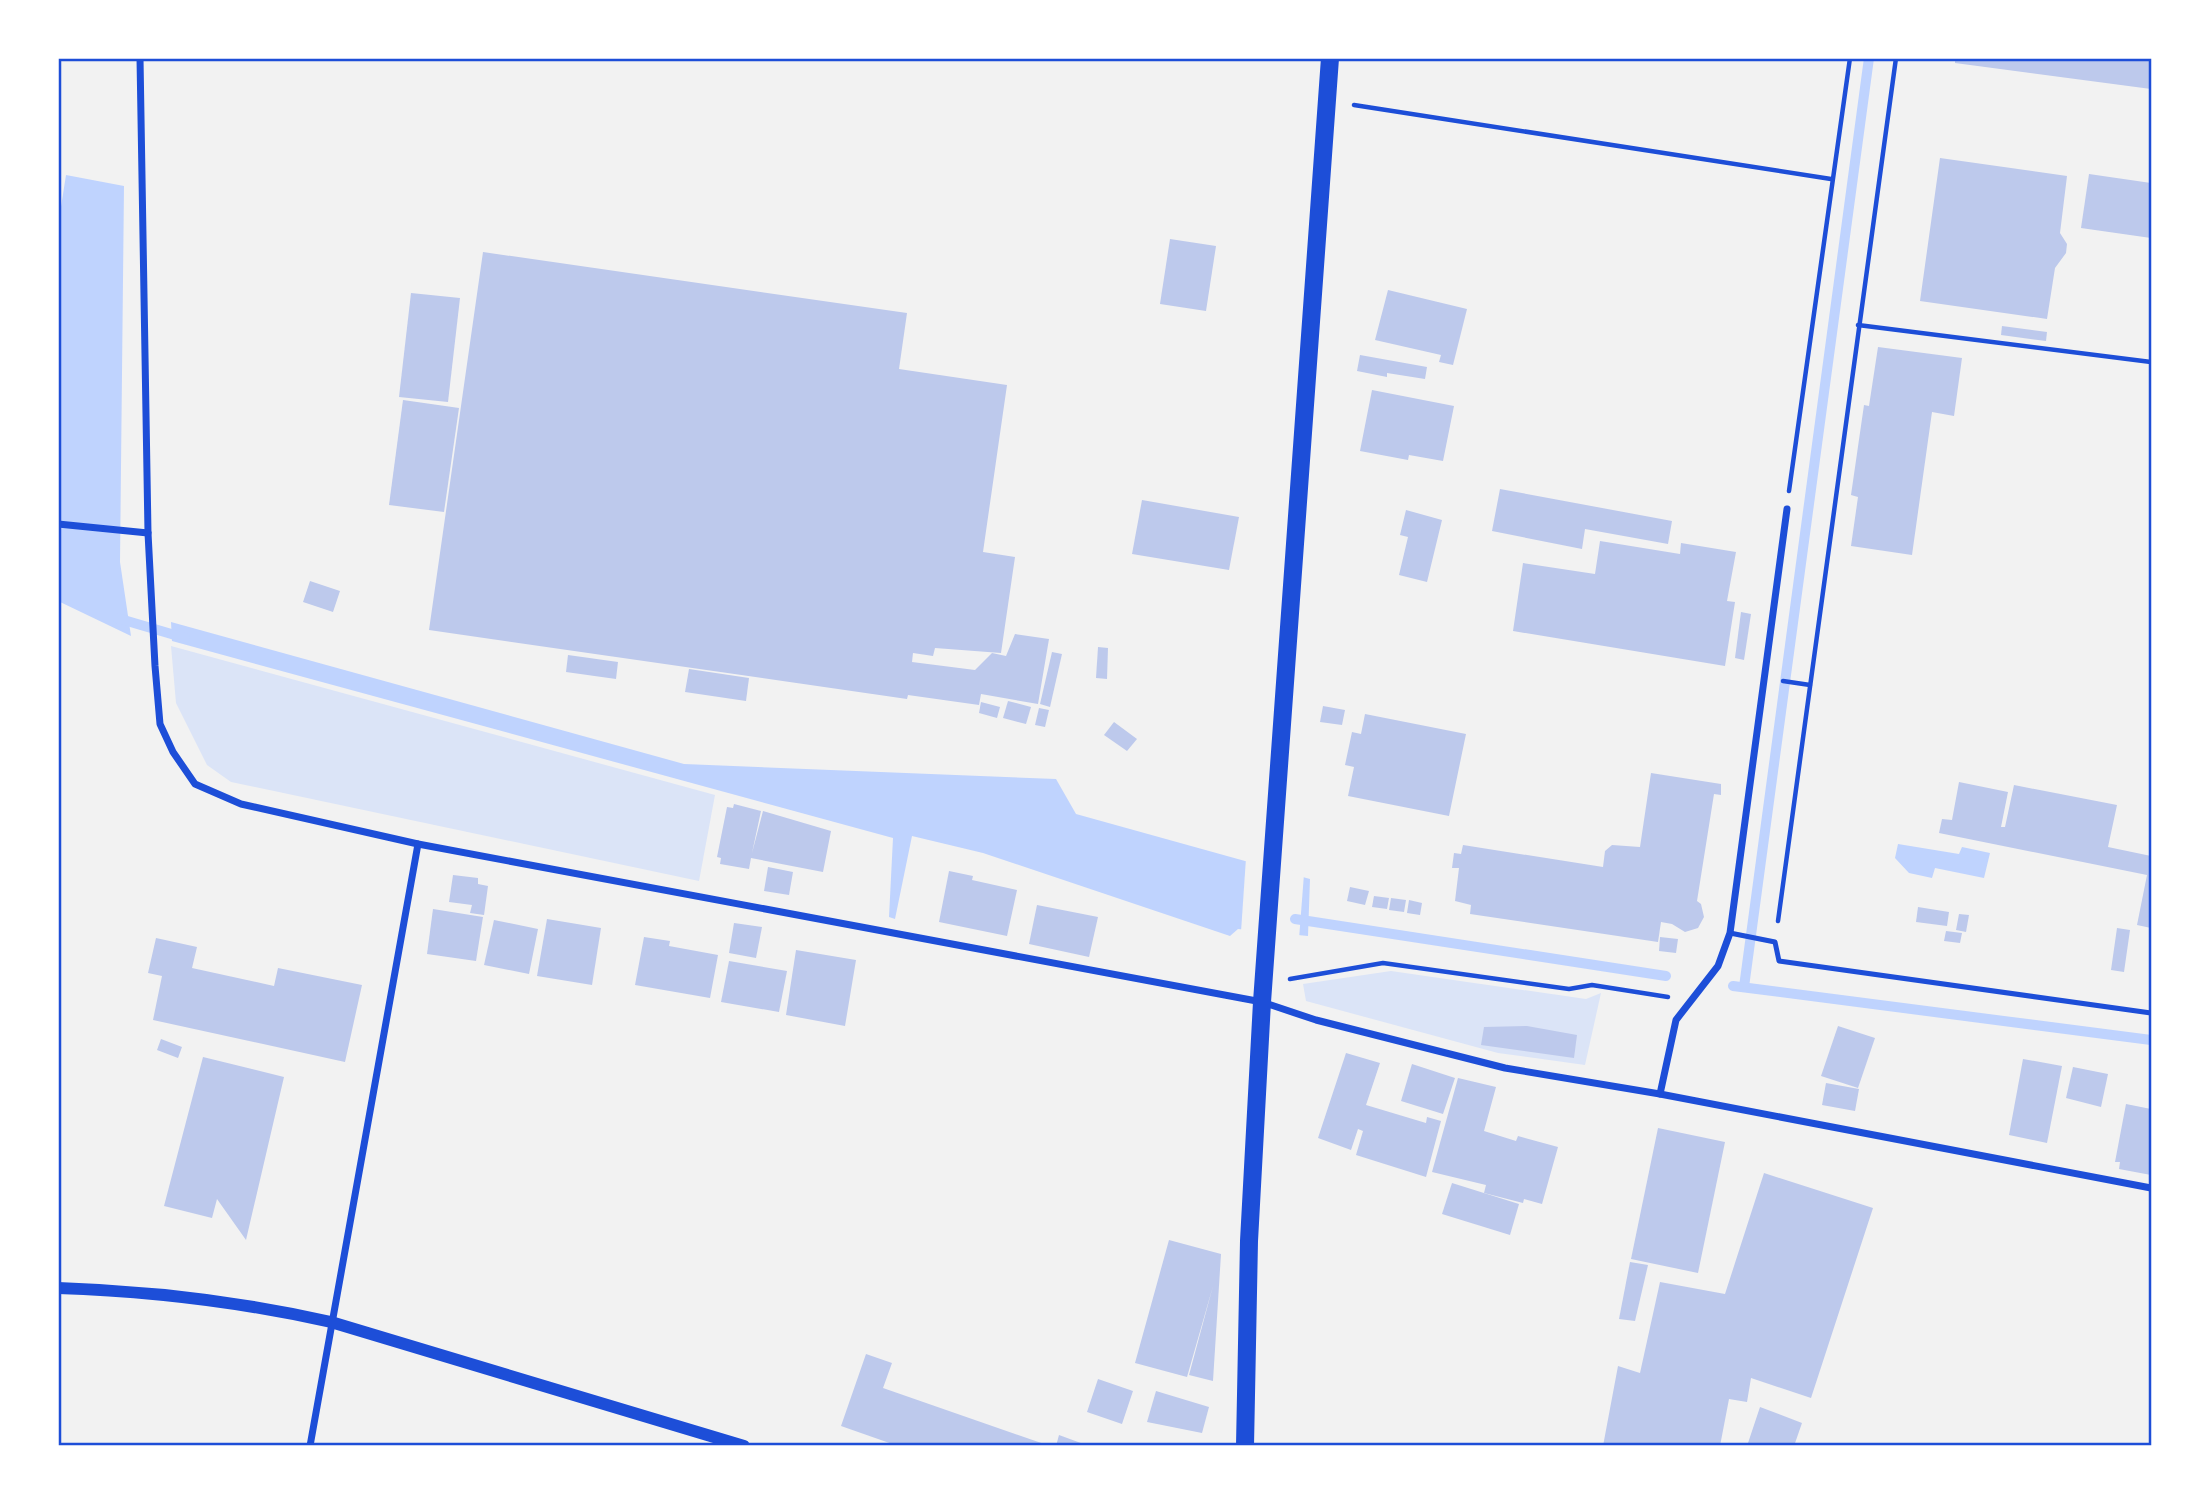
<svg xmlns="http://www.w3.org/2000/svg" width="2209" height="1504" font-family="Signika,sans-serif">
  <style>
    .green { fill: #dbe4f7 }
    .water { fill: #bfd3fe }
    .pier { fill: #f2f2f2 }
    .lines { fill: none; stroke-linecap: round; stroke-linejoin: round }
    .stream { stroke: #bfd3fe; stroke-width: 10 }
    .building { fill: #bdc9ec }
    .path { stroke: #1d4ed8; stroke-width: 4.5 }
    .service { stroke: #1d4ed8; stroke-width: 5 }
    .minor { stroke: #1d4ed8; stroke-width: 7 }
    .tertiary { stroke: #1d4ed8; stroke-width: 12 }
    .primary { stroke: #1d4ed8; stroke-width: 18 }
    .neatline { fill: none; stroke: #1d4ed8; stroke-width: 2.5 }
  </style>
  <rect width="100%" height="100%" fill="#f2f2f2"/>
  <g class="green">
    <path d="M 171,646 L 715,795 L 699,881 L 231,782 L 207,765 L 176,703 Z"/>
    <path d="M 1391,971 L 1586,999 L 1601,993 L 1585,1065 L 1498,1053 L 1306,1001 L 1303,984 Z"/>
  </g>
  <g class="water">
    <path d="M 66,175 L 124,186 L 120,562 L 131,636 L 58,601 L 58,226 Z"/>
    <path d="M 171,622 L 684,764 L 1056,779 L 1076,814 L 1310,879 L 1308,936 L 1238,929 L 1230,936 L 983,853 L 912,836 L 895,919 L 889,917 L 893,838 L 172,641 Z"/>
    <path d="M 1898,844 L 1959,854 L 1962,847 L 1990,853 L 1984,878 L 1935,868 L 1932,878 L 1909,873 L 1895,858 Z"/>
  </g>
  <path class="pier" d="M 1246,858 L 1304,874 L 1299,939 L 1241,932 Z"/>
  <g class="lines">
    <g class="stream">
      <path d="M 117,618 L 185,638"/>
      <path d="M 1295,919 L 1666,976"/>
      <path d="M 1733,986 L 2151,1040"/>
      <path d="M 1744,987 L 1869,58"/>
    </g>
  </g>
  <g class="building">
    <path d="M 1955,58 L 2151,58 L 2151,89 L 1955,63 Z"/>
    <path d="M 1940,158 L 2067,176 L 2060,233 L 2067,244 L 2066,253 L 2055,268 L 2047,319 L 1920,301 Z"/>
    <path d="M 2089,174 L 2151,183 L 2151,238 L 2081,228 Z"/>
    <path d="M 1170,239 L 1216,246 L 1206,311 L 1160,304 Z"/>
    <path d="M 483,252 L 907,313 L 899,369 L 1007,385 L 983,552 L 1015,557 L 1001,653 L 935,648 L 933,656 L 913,653 L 912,662 L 975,670 L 992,653 L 1006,656 L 1015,634 L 1049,639 L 1038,704 L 981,694 L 979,705 L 908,695 L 907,699 L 429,630 Z"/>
    <path d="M 1388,290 L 1467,309 L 1453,365 L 1439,362 L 1441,355 L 1375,340 Z"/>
    <path d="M 411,293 L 460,298 L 448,402 L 399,397 Z"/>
    <path d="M 2002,326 L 2047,332 L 2046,341 L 2001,335 Z"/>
    <path d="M 1878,347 L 1962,358 L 1954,416 L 1932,412 L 1912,555 L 1851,546 L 1858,497 L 1851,495 L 1864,405 L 1869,406 Z"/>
    <path d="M 1360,355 L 1427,367 L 1425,379 L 1387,373 L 1387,377 L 1357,371 Z"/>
    <path d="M 1372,390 L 1454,406 L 1443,461 L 1409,455 L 1408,460 L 1360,451 Z"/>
    <path d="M 403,400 L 459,408 L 444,512 L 389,505 Z"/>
    <path d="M 1500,489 L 1672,521 L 1668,544 L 1585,529 L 1582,549 L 1492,531 Z"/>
    <path d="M 1142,500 L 1239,517 L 1229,570 L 1132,554 Z"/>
    <path d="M 1406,510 L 1442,520 L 1427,582 L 1399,575 L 1408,537 L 1400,535 Z"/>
    <path d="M 1600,541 L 1680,554 L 1681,543 L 1736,552 L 1727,601 L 1735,602 L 1725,666 L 1513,631 L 1523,563 L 1595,574 Z"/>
    <path d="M 310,581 L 340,591 L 333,612 L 303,602 Z"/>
    <path d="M 1741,612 L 1751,614 L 1744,660 L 1735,658 Z"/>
    <path d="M 1098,647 L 1108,648 L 1107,679 L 1096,678 Z"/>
    <path d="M 1052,652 L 1062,654 L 1050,707 L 1040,704 Z"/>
    <path d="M 568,655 L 618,662 L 616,679 L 566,672 Z"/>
    <path d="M 689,669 L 749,678 L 746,701 L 685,692 Z"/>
    <path d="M 1008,701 L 1031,707 L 1026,724 L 1003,718 Z"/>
    <path d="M 981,702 L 1000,707 L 997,718 L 979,713 Z"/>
    <path d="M 1323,706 L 1345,710 L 1342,725 L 1320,722 Z"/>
    <path d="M 1039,708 L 1049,710 L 1045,727 L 1035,725 Z"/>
    <path d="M 1365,714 L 1466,734 L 1449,816 L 1348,796 L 1354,767 L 1345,765 L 1352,732 L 1361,734 Z"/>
    <path d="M 1114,722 L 1137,739 L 1127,751 L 1104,735 Z"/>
    <path d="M 1651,773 L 1721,784 L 1721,795 L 1714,794 L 1697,901 L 1701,904 L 1704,917 L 1698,928 L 1685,932 L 1672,924 L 1661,922 L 1658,942 L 1470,914 L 1471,905 L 1455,901 L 1459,868 L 1452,868 L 1454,853 L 1461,854 L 1463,845 L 1603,867 L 1605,851 L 1612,845 L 1640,847 Z"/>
    <path d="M 1959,782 L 2008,792 L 2001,827 L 2005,827 L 2014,785 L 2117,805 L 2108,847 L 2151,856 L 2151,928 L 2137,925 L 2147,875 L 1939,833 L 1942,819 L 1952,820 Z"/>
    <path d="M 734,804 L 761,811 L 752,853 L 763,811 L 831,831 L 823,872 L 751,858 L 749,869 L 720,864 L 721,858 L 717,857 L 727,807 L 733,808 Z"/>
    <path d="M 768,867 L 793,872 L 789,895 L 764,891 Z"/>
    <path d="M 949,871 L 973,876 L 972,880 L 1017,890 L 1007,936 L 939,922 Z"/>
    <path d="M 453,875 L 478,878 L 478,884 L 488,886 L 484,915 L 470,913 L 472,905 L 449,902 Z"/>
    <path d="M 1350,887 L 1369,891 L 1365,905 L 1347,901 Z"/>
    <path d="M 1374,896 L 1389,898 L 1387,909 L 1372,907 Z"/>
    <path d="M 1391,898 L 1406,900 L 1404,912 L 1389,910 Z"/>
    <path d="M 1409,900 L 1422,903 L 1420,915 L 1407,913 Z"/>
    <path d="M 1037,905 L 1098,917 L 1089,957 L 1029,944 Z"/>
    <path d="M 1918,907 L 1949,912 L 1947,926 L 1916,922 Z"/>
    <path d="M 433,909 L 483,917 L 476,961 L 427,954 Z"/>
    <path d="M 1959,914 L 1969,915 L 1966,932 L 1956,930 Z"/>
    <path d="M 547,919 L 601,928 L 592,985 L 537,976 Z"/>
    <path d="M 494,920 L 538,929 L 529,974 L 484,965 Z"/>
    <path d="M 734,923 L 762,927 L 756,958 L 729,953 Z"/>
    <path d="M 2117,928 L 2130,930 L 2124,972 L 2111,970 Z"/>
    <path d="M 1946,931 L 1962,933 L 1960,943 L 1944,941 Z"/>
    <path d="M 644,937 L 670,941 L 669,946 L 718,955 L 710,998 L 635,985 Z"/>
    <path d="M 1660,937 L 1678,939 L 1676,953 L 1659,951 Z"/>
    <path d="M 156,938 L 197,947 L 192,968 L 274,986 L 278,968 L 362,985 L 345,1062 L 153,1020 L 162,976 L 148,973 Z"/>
    <path d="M 796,950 L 856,960 L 845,1026 L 786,1015 Z"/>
    <path d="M 729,961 L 787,971 L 779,1012 L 721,1002 Z"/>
    <path d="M 1527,1026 L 1577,1035 L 1574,1058 L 1481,1045 L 1484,1027 Z"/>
    <path d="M 1838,1026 L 1875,1038 L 1858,1088 L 1821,1076 Z"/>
    <path d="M 161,1039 L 182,1047 L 178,1058 L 157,1050 Z"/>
    <path d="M 1346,1053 L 1380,1063 L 1366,1105 L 1426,1123 L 1427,1117 L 1441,1121 L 1426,1177 L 1356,1155 L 1363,1131 L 1358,1129 L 1351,1150 L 1318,1138 Z"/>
    <path d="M 203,1057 L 284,1077 L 246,1240 L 217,1199 L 212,1218 L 164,1206 Z"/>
    <path d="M 2023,1059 L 2062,1066 L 2047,1143 L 2009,1135 Z"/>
    <path d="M 1412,1064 L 1455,1078 L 1443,1114 L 1401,1101 Z"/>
    <path d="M 2073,1067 L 2108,1074 L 2101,1107 L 2066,1098 Z"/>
    <path d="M 1458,1078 L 1496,1087 L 1484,1131 L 1516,1141 L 1518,1136 L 1558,1147 L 1542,1204 L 1524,1199 L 1523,1203 L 1484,1193 L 1486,1185 L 1432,1172 Z"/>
    <path d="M 1826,1083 L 1859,1089 L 1855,1111 L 1822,1105 Z"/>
    <path d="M 2126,1104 L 2151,1109 L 2151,1175 L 2119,1169 L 2120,1162 L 2115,1162 Z"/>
    <path d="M 1658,1128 L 1725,1142 L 1698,1273 L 1631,1259 Z"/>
    <path d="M 1764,1173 L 1873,1208 L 1811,1398 L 1751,1378 L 1747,1402 L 1729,1399 L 1720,1446 L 1603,1446 L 1618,1366 L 1640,1373 L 1660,1282 L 1725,1294 Z"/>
    <path d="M 1452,1183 L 1519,1204 L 1510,1235 L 1442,1214 Z"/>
    <path d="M 1169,1240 L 1221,1254 L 1213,1381 L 1189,1375 L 1213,1286 L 1187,1377 L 1135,1363 Z"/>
    <path d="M 1630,1262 L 1648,1265 L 1635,1321 L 1619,1319 Z"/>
    <path d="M 866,1354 L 892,1363 L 883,1388 L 1050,1446 L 898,1446 L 841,1426 Z"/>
    <path d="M 1098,1379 L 1133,1391 L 1122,1424 L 1087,1412 Z"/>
    <path d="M 1156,1391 L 1209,1407 L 1202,1433 L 1147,1422 Z"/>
    <path d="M 1760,1407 L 1802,1423 L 1794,1446 L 1747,1446 Z"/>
    <path d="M 1059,1435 L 1089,1446 L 1056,1446 Z"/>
  </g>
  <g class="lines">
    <g class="path">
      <path d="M 1354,105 L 1831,179"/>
      <path d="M 1858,325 L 2151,362"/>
      <path d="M 1789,491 L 1850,58"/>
      <path d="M 1783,681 L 1810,685"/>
      <path d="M 1778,921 L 1896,58"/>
      <path d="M 1290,979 L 1383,963 L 1569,989 L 1592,985 L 1668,997"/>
    </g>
    <path class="service" d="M 1730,933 L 1775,942 L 1779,961 L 2151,1013"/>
    <g class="minor">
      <path d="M 140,58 L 148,533 L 155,666 L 160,724 L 173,752 L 195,784 L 241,804 L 418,844 L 1262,1002 L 1316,1020 L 1505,1068 L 1660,1094 L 2151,1188"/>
      <path d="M 58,524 L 148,533"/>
      <path d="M 1660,1094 L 1676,1020 L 1718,966 L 1730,933 L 1787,509"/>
      <path d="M 310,1446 L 418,844"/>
    </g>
    <path class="tertiary" d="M 58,1288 C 148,1291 242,1302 331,1322 L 744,1446"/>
    <path class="primary" d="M 1245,1446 L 1249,1241 L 1262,1002 L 1330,58"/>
  </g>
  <rect width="2209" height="1504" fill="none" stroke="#ffffff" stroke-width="119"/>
  <rect x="60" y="60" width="2090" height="1384" class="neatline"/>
</svg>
